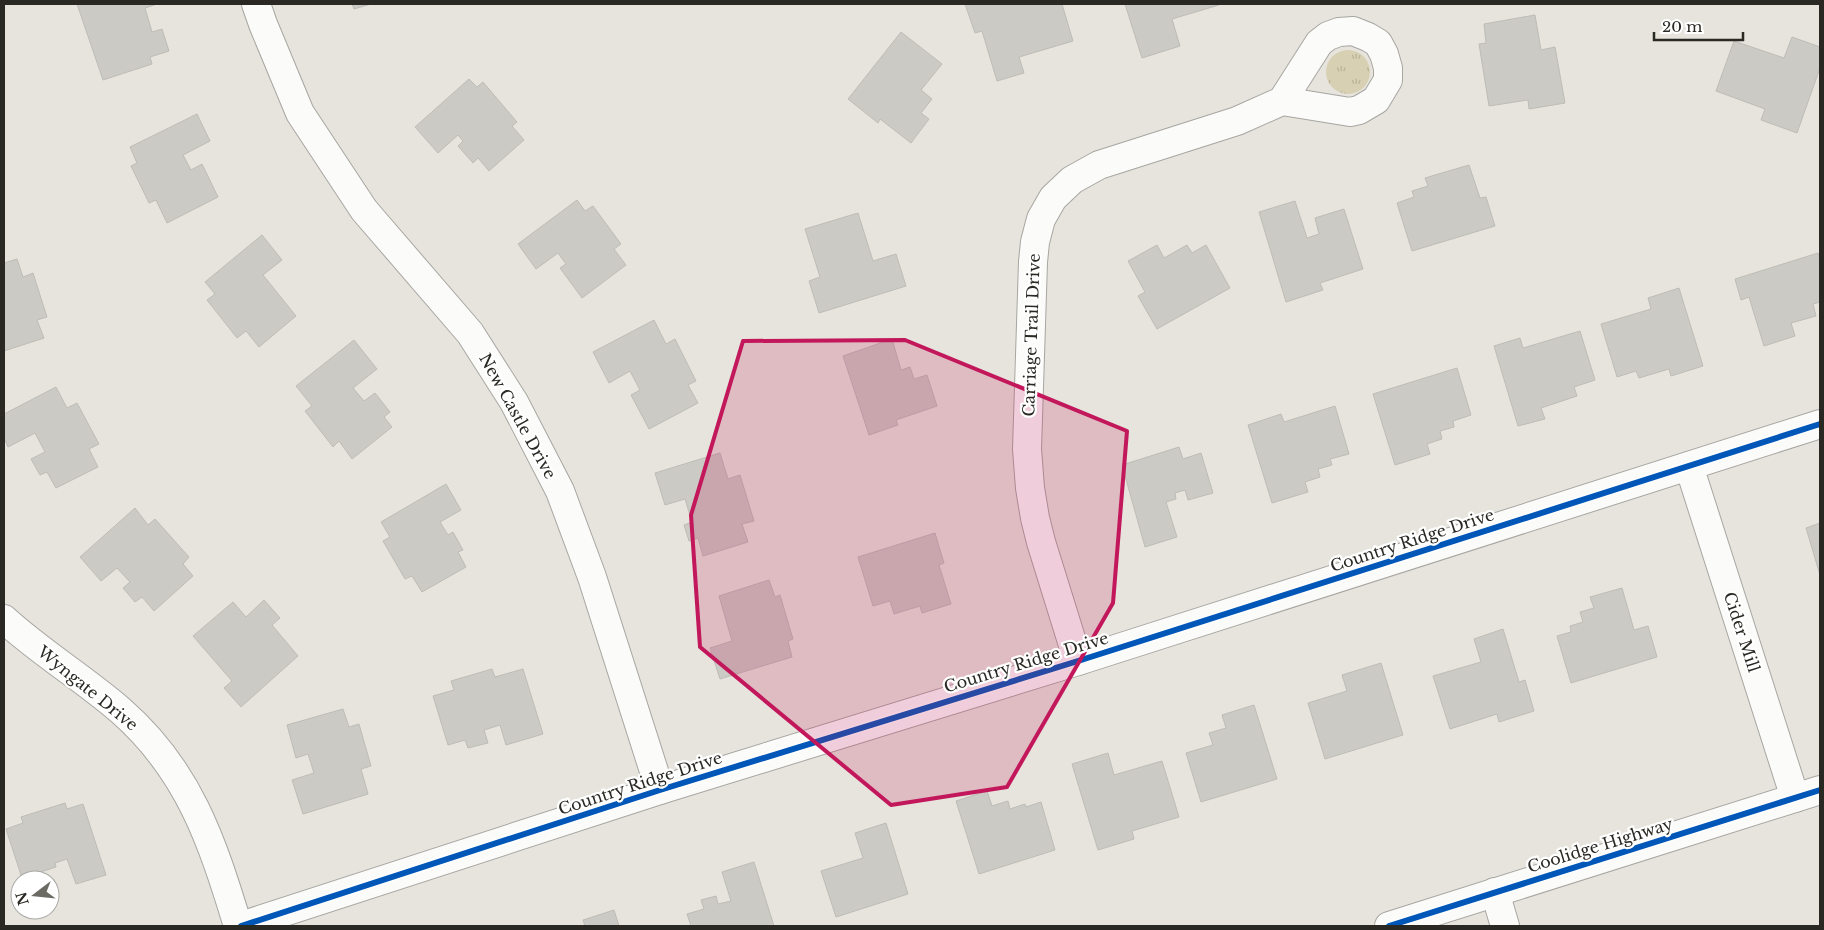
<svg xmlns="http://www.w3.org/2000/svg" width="1824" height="930" font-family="'Libre Baskerville',serif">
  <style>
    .grass { fill: url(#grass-tufts) }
    .building { fill: #cbcac4; stroke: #bebcb6 }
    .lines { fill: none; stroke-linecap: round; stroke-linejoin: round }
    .minor-casing { stroke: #a8a6a1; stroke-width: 30 }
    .tertiary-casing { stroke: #a8a6a1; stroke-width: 30 }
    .minor { stroke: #fbfbfa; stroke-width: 28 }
    .tertiary { stroke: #fbfbfa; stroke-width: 28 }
    .cycleway-casing { stroke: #fff; stroke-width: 9 }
    .cycleway { stroke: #0057b8; stroke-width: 6 }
    .marked { fill: #c2185b; fill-opacity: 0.2; stroke: #c2185b; stroke-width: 4; stroke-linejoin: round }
    .labels { text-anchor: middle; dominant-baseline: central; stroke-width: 4.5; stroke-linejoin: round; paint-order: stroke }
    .street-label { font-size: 16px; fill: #292822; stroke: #fff }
  </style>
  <defs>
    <pattern id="grass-tufts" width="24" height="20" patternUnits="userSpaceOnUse" patternTransform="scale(1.25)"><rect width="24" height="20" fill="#d8d0b2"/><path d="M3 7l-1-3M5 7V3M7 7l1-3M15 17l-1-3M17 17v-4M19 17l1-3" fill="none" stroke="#b9b399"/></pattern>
  </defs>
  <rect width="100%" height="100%" fill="#e6e4dd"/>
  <circle class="grass" cx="1348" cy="72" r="22"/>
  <g class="building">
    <path d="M 77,4 L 157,4 L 145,8 L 152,32 L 162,29 L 169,51 L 150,57 L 152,64 L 103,80 Z"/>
    <path d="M 352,4 L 371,4 L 354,9 Z"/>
    <path d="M 965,4 L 1062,4 L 1073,41 L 1019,57 L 1024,73 L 997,81 L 982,31 L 975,33 Z"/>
    <path d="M 1125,4 L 1219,4 L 1219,5 L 1172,19 L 1180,46 L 1142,58 Z"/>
    <path d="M 1535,15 L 1541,50 L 1555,47 L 1565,103 L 1529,109 L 1528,100 L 1489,106 L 1479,44 L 1486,43 L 1484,24 Z"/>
    <path d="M 901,32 L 942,64 L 921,90 L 932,99 L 921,113 L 929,119 L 911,143 L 880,119 L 878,123 L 848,99 Z"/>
    <path d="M 1792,37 L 1820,47 L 1820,68 L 1797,133 L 1761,120 L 1765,109 L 1716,91 L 1734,41 L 1784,58 Z"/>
    <path d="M 469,79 L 477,87 L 483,82 L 517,122 L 512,126 L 524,140 L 489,171 L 478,158 L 473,163 L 458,146 L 463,141 L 458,135 L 438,153 L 415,127 Z"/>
    <path d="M 197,114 L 210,141 L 183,155 L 191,170 L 202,164 L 218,197 L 167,223 L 156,200 L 149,203 L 131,166 L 137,163 L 130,147 Z"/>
    <path d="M 1469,165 L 1480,198 L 1486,197 L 1495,226 L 1412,251 L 1397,203 L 1414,197 L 1412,191 L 1428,186 L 1425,178 Z"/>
    <path d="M 577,200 L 585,211 L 593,206 L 621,244 L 614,249 L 626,265 L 582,298 L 560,268 L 566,264 L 558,253 L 536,269 L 518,244 Z"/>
    <path d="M 1295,201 L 1307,238 L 1319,234 L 1315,218 L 1344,209 L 1363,269 L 1320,283 L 1323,290 L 1286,302 L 1259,212 Z"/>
    <path d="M 858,213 L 873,261 L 896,254 L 906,286 L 819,313 L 809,281 L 820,277 L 805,229 Z"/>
    <path d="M 262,235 L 282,260 L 263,275 L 296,316 L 259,347 L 246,331 L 237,338 L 207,300 L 215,294 L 205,282 Z"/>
    <path d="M 1157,245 L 1164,258 L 1187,245 L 1192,253 L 1206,245 L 1230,288 L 1157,329 L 1138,296 L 1145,292 L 1128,261 Z"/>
    <path d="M 1818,253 L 1820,260 L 1820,302 L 1813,304 L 1816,316 L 1791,323 L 1795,336 L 1764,346 L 1749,297 L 1741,300 L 1735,279 Z"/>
    <path d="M 17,259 L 23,277 L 33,273 L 47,317 L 37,320 L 44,338 L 4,351 L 4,263 Z"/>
    <path d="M 1679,288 L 1703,366 L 1671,376 L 1669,369 L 1639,378 L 1636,371 L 1617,377 L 1601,324 L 1651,309 L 1648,298 Z"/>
    <path d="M 654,320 L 666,344 L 675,339 L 696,381 L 688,385 L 698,403 L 649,429 L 631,395 L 640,390 L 630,371 L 609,383 L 593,352 Z"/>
    <path d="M 1580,331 L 1595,380 L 1574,387 L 1577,396 L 1541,408 L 1545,419 L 1518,426 L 1494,346 L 1520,338 L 1523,348 Z"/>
    <path d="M 892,339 L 901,370 L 910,367 L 914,379 L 927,375 L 937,406 L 896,420 L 898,425 L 869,435 L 843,356 Z"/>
    <path d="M 354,340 L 377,369 L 353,388 L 364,401 L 375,393 L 390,412 L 384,417 L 392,427 L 352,459 L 339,441 L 333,447 L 305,411 L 312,406 L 296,386 Z"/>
    <path d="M 1457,368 L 1471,415 L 1453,421 L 1454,427 L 1440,431 L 1442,439 L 1427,444 L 1430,454 L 1395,465 L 1373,394 Z"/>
    <path d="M 56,387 L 67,408 L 77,403 L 99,444 L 89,449 L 98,467 L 56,488 L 47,472 L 40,475 L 31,459 L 45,452 L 35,433 L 8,447 L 4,438 L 4,414 Z"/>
    <path d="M 1335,406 L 1349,454 L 1330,459 L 1332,465 L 1318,469 L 1320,477 L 1305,482 L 1308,492 L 1272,503 L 1248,425 L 1281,414 L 1284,422 Z"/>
    <path d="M 1179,447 L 1183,459 L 1201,453 L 1213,493 L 1188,500 L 1185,490 L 1175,493 L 1176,499 L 1166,502 L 1177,537 L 1145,547 L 1122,465 Z"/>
    <path d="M 720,453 L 728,479 L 740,475 L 754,521 L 742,524 L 748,542 L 703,556 L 698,538 L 689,541 L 684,525 L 692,522 L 685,499 L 665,505 L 655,473 Z"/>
    <path d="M 446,484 L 461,510 L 440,522 L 448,535 L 453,532 L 463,550 L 458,552 L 466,567 L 422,592 L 412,576 L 405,579 L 383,541 L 390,537 L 381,522 Z"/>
    <path d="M 135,508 L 148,525 L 155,519 L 189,557 L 183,564 L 193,576 L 154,611 L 142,597 L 135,602 L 123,588 L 130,582 L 117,568 L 101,581 L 80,557 Z"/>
    <path d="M 1820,523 L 1820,575 L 1806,528 Z"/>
    <path d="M 935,533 L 944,563 L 939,565 L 951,604 L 922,613 L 920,606 L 894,614 L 890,601 L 873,606 L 858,557 Z"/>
    <path d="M 769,580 L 775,597 L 780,595 L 793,639 L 788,641 L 792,657 L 720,679 L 710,648 L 732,641 L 719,596 Z"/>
    <path d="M 1622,588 L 1634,630 L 1648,626 L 1657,657 L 1571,683 L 1557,636 L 1571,632 L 1570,626 L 1583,622 L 1580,612 L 1594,608 L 1590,597 Z"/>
    <path d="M 264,600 L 280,618 L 272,625 L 298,656 L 241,707 L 224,688 L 232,681 L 193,636 L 233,602 L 246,617 Z"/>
    <path d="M 1503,629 L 1519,682 L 1525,680 L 1534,711 L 1499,722 L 1497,714 L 1450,729 L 1433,676 L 1481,662 L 1474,639 Z"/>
    <path d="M 1381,663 L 1403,735 L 1325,759 L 1308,703 L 1347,691 L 1342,675 Z"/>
    <path d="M 492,669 L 495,677 L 523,669 L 543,734 L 506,745 L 500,725 L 484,730 L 488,743 L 468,748 L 465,740 L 448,745 L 433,696 L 454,690 L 451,681 Z"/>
    <path d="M 1254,705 L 1277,779 L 1201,802 L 1186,753 L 1213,745 L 1209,733 L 1226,728 L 1222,715 Z"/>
    <path d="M 343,709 L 349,727 L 359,724 L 371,766 L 361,769 L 368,794 L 303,814 L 292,780 L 314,773 L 308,754 L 296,758 L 287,725 Z"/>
    <path d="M 1108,753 L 1114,775 L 1162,761 L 1179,817 L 1132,831 L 1134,839 L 1098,850 L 1072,764 Z"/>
    <path d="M 987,791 L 992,806 L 1008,801 L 1010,809 L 1025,804 L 1026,807 L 1041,802 L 1055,850 L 979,874 L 956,801 Z"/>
    <path d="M 65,803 L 67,809 L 83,804 L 106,875 L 76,884 L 67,859 L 55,863 L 56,867 L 22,878 L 6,829 L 23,823 L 21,817 Z"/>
    <path d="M 886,823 L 908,894 L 836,917 L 821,871 L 863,858 L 855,833 Z"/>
    <path d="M 754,862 L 774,926 L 691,926 L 687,914 L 704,909 L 701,900 L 716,896 L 718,904 L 731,901 L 722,872 Z"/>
    <path d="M 614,910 L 619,926 L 585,926 L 583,920 Z"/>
  </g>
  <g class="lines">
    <defs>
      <g id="minor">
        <path d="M 256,4 L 263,24 L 300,113 L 364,210 L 470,333 L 514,402 L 560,491 L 592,577 L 660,790"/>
        <path d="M 1689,466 L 1795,798"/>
        <path d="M 4,619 C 40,652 83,678 120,710 C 189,770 212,841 238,926"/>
        <path d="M 1078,661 L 1041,542 L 1035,518 L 1030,488 L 1027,449 L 1033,262 L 1035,242 L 1041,219 L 1053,198 L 1072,180 L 1099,165 L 1237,121 L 1282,101 L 1350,112 L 1359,110 L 1376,100 L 1388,80 L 1388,68 L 1384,54 L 1378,43 L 1368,37 L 1353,31 L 1339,32 L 1328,36 L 1319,43 L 1282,101"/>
        <path d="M 1495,892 L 1505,926"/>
        <path d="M 241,926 L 660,790 L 1078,661 L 1820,424"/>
      </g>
      <path id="tertiary" d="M 1389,926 L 1820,790"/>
    </defs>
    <use href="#minor" class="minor-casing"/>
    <use href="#tertiary" class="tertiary-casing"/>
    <use href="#minor" class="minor"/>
    <use href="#tertiary" class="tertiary"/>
    <defs>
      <g id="cycleway">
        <path d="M 241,926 L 660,790 L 1078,661 L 1820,424"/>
        <path d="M 1389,926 L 1820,790"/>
      </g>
    </defs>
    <use href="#cycleway" class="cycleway-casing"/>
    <use href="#cycleway" class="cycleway"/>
  </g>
  <path class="marked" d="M 905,340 L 1127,431 L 1113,603 L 1007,787 L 891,805 L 700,647 L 691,515 L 743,341 Z"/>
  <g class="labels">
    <g class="street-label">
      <text transform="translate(1031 335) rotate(-88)">Carriage Trail Drive</text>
      <text transform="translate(518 416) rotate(61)">New Castle Drive</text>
      <text transform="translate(1412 540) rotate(-18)">Country Ridge Drive</text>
      <text transform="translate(1742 632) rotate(72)">Cider Mill</text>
      <text transform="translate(1026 662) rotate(-17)">Country Ridge Drive</text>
      <text transform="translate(88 688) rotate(39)">Wyngate Drive</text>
      <text transform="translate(640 783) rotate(-18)">Country Ridge Drive</text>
      <text transform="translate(1600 845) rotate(-17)">Coolidge Highway</text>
    </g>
  </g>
  <rect width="1824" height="930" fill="none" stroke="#292822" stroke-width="10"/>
  <g transform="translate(35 895) rotate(254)"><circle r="24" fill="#ffffff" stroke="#a9a9a7"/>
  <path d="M0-4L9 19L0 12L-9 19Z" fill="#6b6a63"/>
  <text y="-8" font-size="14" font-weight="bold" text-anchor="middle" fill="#292822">N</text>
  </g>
  <path d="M1654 32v8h89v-8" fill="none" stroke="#292822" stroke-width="2.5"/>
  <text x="1662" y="32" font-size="15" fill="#292822" stroke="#ffffff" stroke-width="4" paint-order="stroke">20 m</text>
</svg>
